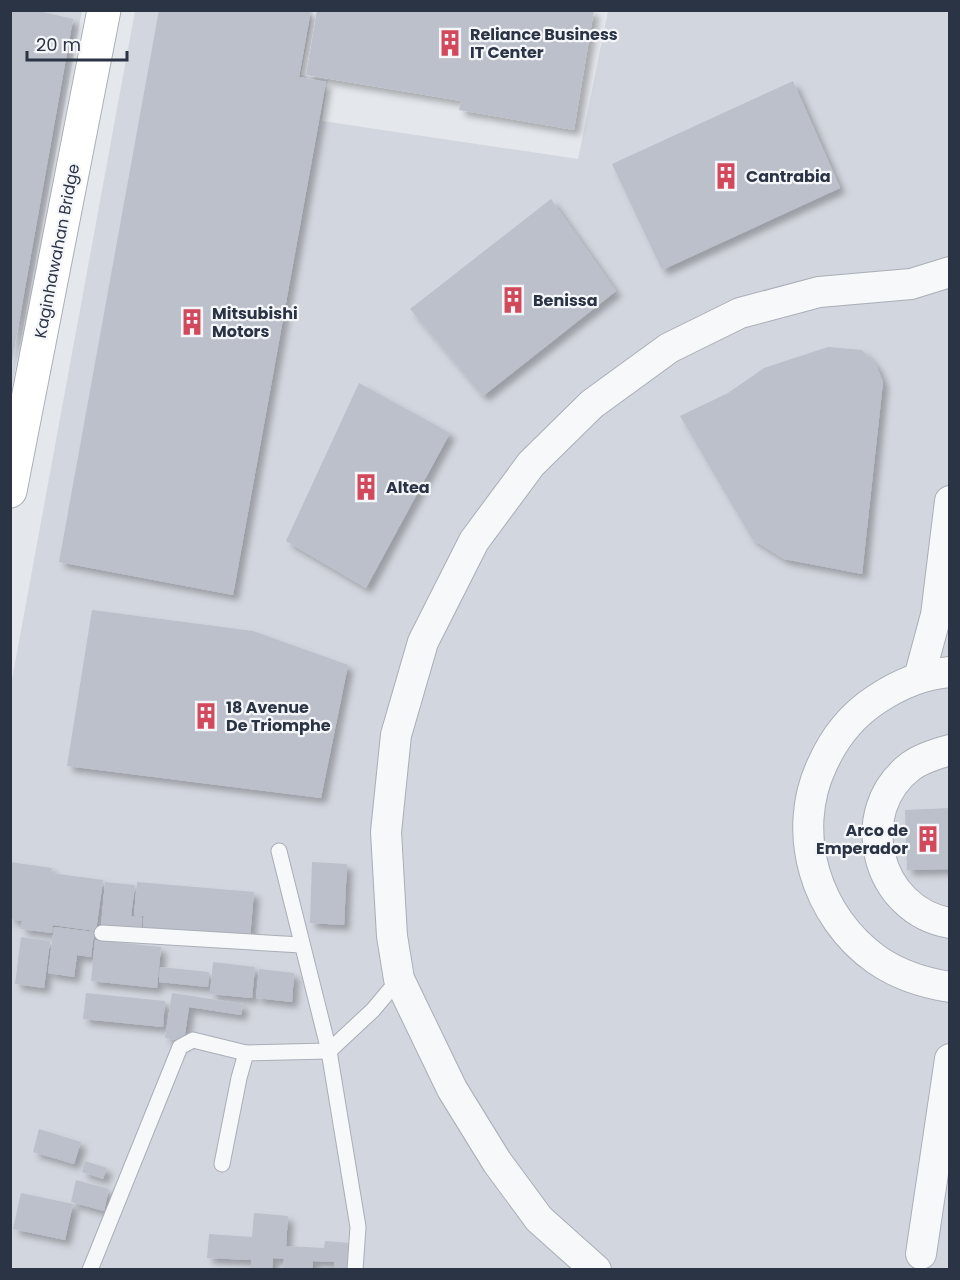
<svg xmlns="http://www.w3.org/2000/svg" width="960" height="1280" font-family="Poppins,sans-serif">
  <style>
    .built { fill: #d2d6de }
    .building { fill: #bbc0ca; filter: url(#shadow) }
    .lines { fill: none; stroke-linecap: round; stroke-linejoin: round }
    .lane-casing { stroke: #a9aeb7; stroke-width: 17 }
    .street-casing { stroke: #a9aeb7; stroke-width: 32 }
    .secondary-casing { stroke: #a9aeb7; stroke-width: 35 }
    .lane { stroke: #f7f8fa; stroke-width: 15 }
    .street { stroke: #f7f8fa; stroke-width: 30 }
    .secondary { stroke: #fff; stroke-width: 33 }
    .labels { text-anchor: middle; dominant-baseline: central; stroke-width: 4.5; stroke-linejoin: round; paint-order: stroke }
    .poi-label { font-size: 16px; font-weight: bold; fill: #2b3445; stroke: #f4f6f9; text-anchor: start }
    .street-label { font-size: 16px; fill: #2b3445; stroke: #f4f6f9 }
  </style>
  <defs>
    <filter id="shadow"><feDropShadow dx="5.5" dy="5.5" stdDeviation="3" flood-color="#0004"/></filter>
  </defs>
  <rect width="100%" height="100%" fill="#e4e7ec"/>
  <g class="built">
    <path d="M 11,11 L 82,11 L 11,393 Z"/>
    <path d="M 135,11 L 313,11 L 301,75 L 328,80 L 322,121 L 578,159 L 608,11 L 949,11 L 949,1269 L 11,1270 L 11,685 Z"/>
  </g>
  <g class="building">
    <path d="M 10,10 L 34,10 L 73,19 L 12,361 Z"/>
    <path d="M 159,10 L 311,10 L 299,77 L 326,82 L 233,595 L 59,562 Z"/>
    <path d="M 317,10 L 594,10 L 574,130 L 459,110 L 461,101 L 306,75 Z"/>
    <path d="M 793,81 L 840,188 L 662,270 L 612,164 Z"/>
    <path d="M 551,199 L 616,291 L 483,396 L 410,309 Z"/>
    <path d="M 828,347 L 862,350 L 876,365 L 883,382 L 862,574 L 784,559 L 752,539 L 680,416 L 728,393 L 764,368 Z"/>
    <path d="M 359,383 L 450,433 L 366,588 L 286,541 Z"/>
    <path d="M 92,610 L 253,631 L 348,665 L 321,798 L 67,766 Z"/>
    <path d="M 950,808 L 950,869 L 907,870 L 905,810 Z"/>
    <path d="M 10,862 L 52,868 L 51,873 L 103,880 L 96,931 L 53,925 L 52,933 L 21,929 L 22,921 L 10,919 Z"/>
    <path d="M 312,862 L 347,864 L 344,925 L 310,923 Z"/>
    <path d="M 105,882 L 135,885 L 131,916 L 142,917 L 141,931 L 101,927 Z"/>
    <path d="M 137,882 L 254,892 L 250,938 L 143,928 L 144,916 L 134,915 Z"/>
    <path d="M 54,927 L 94,932 L 91,957 L 77,955 L 74,977 L 48,973 Z"/>
    <path d="M 21,937 L 50,941 L 44,988 L 15,984 Z"/>
    <path d="M 95,940 L 161,947 L 157,988 L 91,981 Z"/>
    <path d="M 213,962 L 255,967 L 252,998 L 210,994 Z"/>
    <path d="M 160,967 L 209,972 L 208,987 L 159,982 Z"/>
    <path d="M 259,969 L 294,973 L 292,1002 L 256,998 Z"/>
    <path d="M 86,993 L 165,1001 L 163,1027 L 83,1019 Z"/>
    <path d="M 172,993 L 243,1004 L 241,1015 L 189,1007 L 184,1041 L 165,1038 Z"/>
    <path d="M 39,1129 L 81,1142 L 74,1164 L 33,1152 Z"/>
    <path d="M 85,1161 L 107,1168 L 103,1179 L 82,1172 Z"/>
    <path d="M 76,1180 L 109,1189 L 104,1211 L 71,1202 Z"/>
    <path d="M 21,1193 L 73,1204 L 65,1240 L 13,1229 Z"/>
    <path d="M 254,1213 L 288,1216 L 286,1246 L 324,1248 L 325,1241 L 350,1243 L 349,1270 L 334,1270 L 334,1262 L 313,1261 L 312,1270 L 283,1268 L 284,1259 L 273,1258 L 272,1270 L 251,1270 L 251,1260 L 207,1258 L 209,1234 L 252,1237 Z"/>
  </g>
  <g class="lines">
    <defs>
      <g id="lane">
        <path d="M 102,933 L 301,945"/>
        <path d="M 222,1164 L 239,1078 L 246,1053 L 329,1051 L 279,851"/>
        <path d="M 90,1270 L 180,1047 L 193,1040 L 246,1053"/>
        <path d="M 355,1270 L 358,1227 L 329,1051 L 373,1010 L 399,979"/>
      </g>
      <g id="street">
        <path d="M 950,672 C 924,674 898,685 877,699 C 852,715 834,738 822,765 C 790,833 816,917 877,960 C 899,975 924,983 950,987"/>
        <path d="M 919,678 L 936,615 L 950,501"/>
        <path d="M 950,750 C 936,754 922,758 911,766 C 851,811 876,911 950,923"/>
        <path d="M 921,1254 L 950,1059"/>
        <path d="M 596,1270 L 539,1219 L 497,1162 L 452,1089 L 399,979 L 392,936 L 386,832 L 396,735 L 423,642 L 474,541 L 531,464 L 592,404 L 669,348 L 740,313 L 819,292 L 911,284 L 950,272"/>
      </g>
      <path id="secondary" d="M 10,491 L 104,10"/>
    </defs>
    <use href="#lane" class="lane-casing"/>
    <use href="#street" class="street-casing"/>
    <use href="#secondary" class="secondary-casing"/>
    <use href="#lane" class="lane"/>
    <use href="#street" class="street"/>
    <use href="#secondary" class="secondary"/>
  </g>
  <defs>
    <symbol id="building-bare" viewBox="-9 -9 18 18"><path d="M-4-6H4V6H1V3H-1V6H-4ZM-2.5-4.3h1.7v1.8h-1.7ZM.8-4.3h1.7v1.8H.8ZM-2.5-1h1.7V.8h-1.7ZM.8-1h1.7V.8H.8Z" fill="#d1495b" stroke="#f4f6f9" stroke-width="2.5" paint-order="stroke"/></symbol>
  </defs>
  <g fill-rule="evenodd">
    <use href="#building-bare" x="431" y="24" width="38" height="38"/>
    <use href="#building-bare" x="707" y="157" width="38" height="38"/>
    <use href="#building-bare" x="494" y="281" width="38" height="38"/>
    <use href="#building-bare" x="173" y="303" width="38" height="38"/>
    <use href="#building-bare" x="347" y="468" width="38" height="38"/>
    <use href="#building-bare" x="187" y="697" width="38" height="38"/>
    <use href="#building-bare" x="909" y="820" width="38" height="38"/>
  </g>
  <g class="labels">
    <g class="poi-label">
      <text x="470" y="34">Reliance Business<tspan x="470" dy="18">IT Center</tspan></text>
      <text x="746" y="176">Cantrabia</text>
      <text x="533" y="300">Benissa</text>
      <text x="212" y="313">Mitsubishi<tspan x="212" dy="18">Motors</tspan></text>
      <text x="386" y="487">Altea</text>
      <text x="226" y="707">18 Avenue<tspan x="226" dy="18">De Triomphe</tspan></text>
      <text x="908" y="830" text-anchor="end">Arco de<tspan x="908" dy="18">Emperador</tspan></text>
    </g>
    <g class="street-label">
      <text transform="translate(57 251) rotate(-79)">Kaginhawahan Bridge</text>
    </g>
  </g>
  <rect width="960" height="1280" fill="none" stroke="#2b3445" stroke-width="24"/>
  <path d="M27 51v9h100v-9" fill="none" stroke="#2b3445" stroke-width="3"/>
  <text x="36" y="51" font-size="18" fill="#2b3445" stroke="#f4f6f9" stroke-width="4.5" paint-order="stroke">20 m</text>
</svg>
